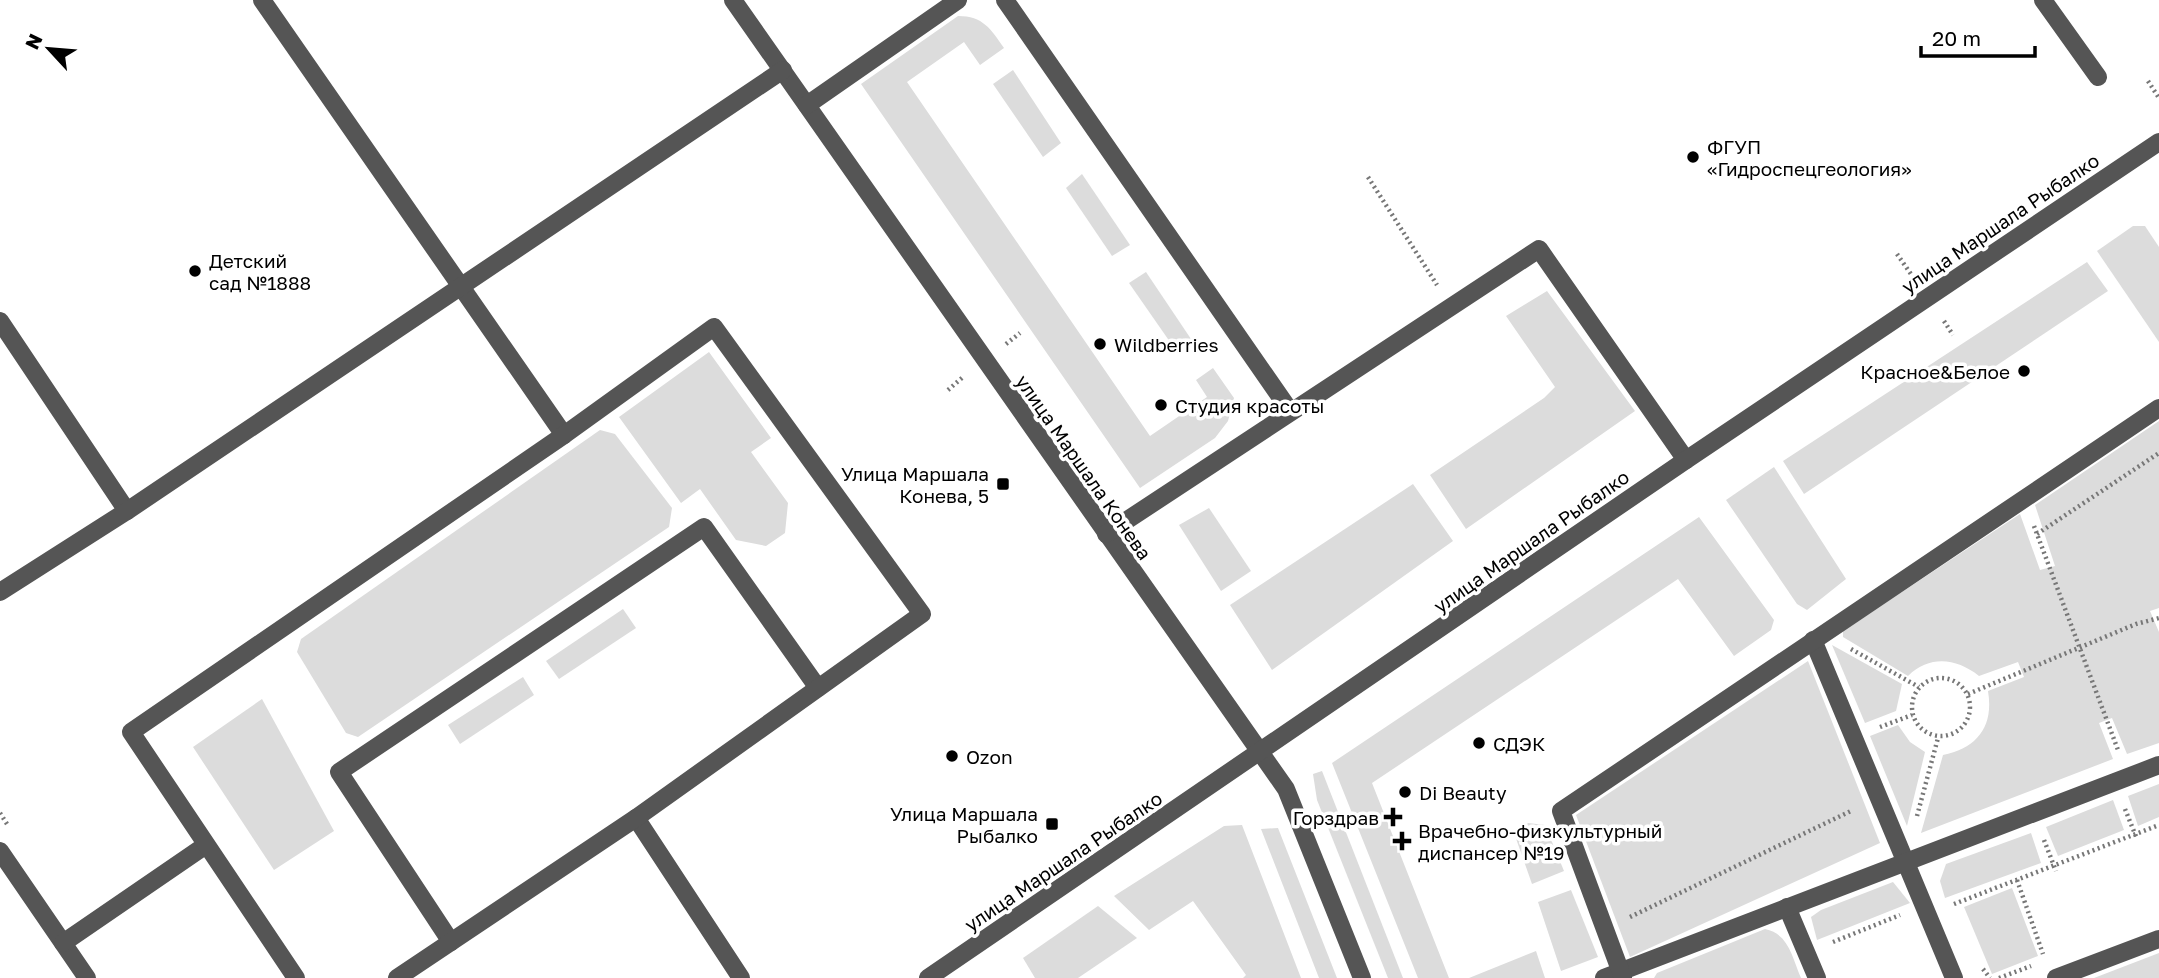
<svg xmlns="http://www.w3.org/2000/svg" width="2159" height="978" font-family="'Golos Text',sans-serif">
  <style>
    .green { fill: #dcdcdc }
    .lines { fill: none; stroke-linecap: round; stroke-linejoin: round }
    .path { stroke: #777; stroke-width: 4.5; stroke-dasharray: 2 3.5; stroke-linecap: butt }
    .minor { stroke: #555; stroke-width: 18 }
    .poi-dot { fill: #000; stroke: #fff; stroke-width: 2.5 }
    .labels { text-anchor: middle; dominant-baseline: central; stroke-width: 7; stroke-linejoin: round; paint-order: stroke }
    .poi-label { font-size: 19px; fill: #000; stroke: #fff; text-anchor: start }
    .street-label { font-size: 19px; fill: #000; stroke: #fff }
  </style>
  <rect width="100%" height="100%" fill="#fff"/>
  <g class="green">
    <path d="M 958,16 C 983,16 991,29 1004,48 L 980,65 L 964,42 L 907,82 L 1150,436 L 1207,397 L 1196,380 L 1213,368 L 1234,398 L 1228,421 L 1215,438 L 1140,488 L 861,84 Z"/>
    <path d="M 1013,70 L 1061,143 L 1043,157 L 993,84 Z"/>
    <path d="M 1082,174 L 1130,245 L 1112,256 L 1066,188 Z"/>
    <path d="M 2133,226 L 2145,226 L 2159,247 L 2159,342 L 2097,251 Z"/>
    <path d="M 2087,262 L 2108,291 L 1804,494 L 1783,461 Z"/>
    <path d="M 1146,272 L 1193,342 L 1177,352 L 1129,283 Z"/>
    <path d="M 1547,291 L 1635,411 L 1466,529 L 1430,475 L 1544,398 L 1555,387 L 1506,316 Z"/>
    <path d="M 709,352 L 771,438 L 751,452 L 788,503 L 785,533 L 766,546 L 736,540 L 700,489 L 681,503 L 619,417 Z"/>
    <path d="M 2159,421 L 2159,608 L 2150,611 L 2159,632 L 2159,743 L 2127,754 L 2112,718 L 2099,723 L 2113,759 L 1921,833 L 1943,755 C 1977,748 1994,727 1988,691 L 2024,677 L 2018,662 L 1979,676 C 1956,658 1930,655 1908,676 L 1843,637 L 1843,631 L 2020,514 L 2040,570 L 2055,566 L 2035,505 Z"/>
    <path d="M 600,430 L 615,434 L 672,508 L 669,527 L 358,737 L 346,733 L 297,652 L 301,639 Z"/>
    <path d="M 1774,467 L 1846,579 L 1807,610 L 1797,604 L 1726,500 Z"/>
    <path d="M 1413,484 L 1453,541 L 1272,670 L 1230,605 Z"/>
    <path d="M 1209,508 L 1251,571 L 1221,591 L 1179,525 Z"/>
    <path d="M 1699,517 L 1774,620 L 1771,630 L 1734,656 L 1678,579 L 1372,783 L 1449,978 L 1418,978 L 1332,763 Z"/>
    <path d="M 623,609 L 636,628 L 559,679 L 546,661 Z"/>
    <path d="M 1832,645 L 1902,684 L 1896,711 L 1865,723 Z"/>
    <path d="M 1808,661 L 1880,843 L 1630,957 L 1576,815 Z"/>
    <path d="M 523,677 L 534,695 L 460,744 L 448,725 Z"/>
    <path d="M 262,699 L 334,831 L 274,870 L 193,747 Z"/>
    <path d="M 1898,725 L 1910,742 L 1925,752 L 1907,826 L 1870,736 Z"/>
    <path d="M 1322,771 L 1403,978 L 1388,978 L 1317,800 L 1313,774 Z"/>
    <path d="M 2159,784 L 2159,817 L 2138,826 L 2128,796 Z"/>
    <path d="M 2113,800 L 2124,830 L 2058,856 L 2046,827 Z"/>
    <path d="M 1528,823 L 1545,825 L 1564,871 L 1532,884 L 1513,830 Z"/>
    <path d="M 1242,825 L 1301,978 L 1243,978 L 1246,975 L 1193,901 L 1149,930 L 1114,896 L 1224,826 Z"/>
    <path d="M 1278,828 L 1337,978 L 1319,978 L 1261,829 Z"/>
    <path d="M 2031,833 L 2041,863 L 1945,898 L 1940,881 L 1946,864 Z"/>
    <path d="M 1893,882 L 1910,903 L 1817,940 L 1811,917 L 1821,910 Z"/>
    <path d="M 2012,888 L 2038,956 L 1992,974 L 1964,907 Z"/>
    <path d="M 1571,890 L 1598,957 L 1561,971 L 1538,902 Z"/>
    <path d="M 1098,906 L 1137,938 L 1078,978 L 1035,978 L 1023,958 Z"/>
    <path d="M 1765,929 C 1789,934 1792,957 1801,978 L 1654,978 L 1657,973 Z"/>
    <path d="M 1536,951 L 1545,978 L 1469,978 Z"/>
    <path d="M 2159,953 L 2159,978 L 2094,978 Z"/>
  </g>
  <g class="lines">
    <g class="path">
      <path d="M 2148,81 L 2159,98"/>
      <path d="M 1368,177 L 1437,285"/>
      <path d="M 1897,254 L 1913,277"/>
      <path d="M 1944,321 L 1953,335"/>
      <path d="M 1006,344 L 1020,333"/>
      <path d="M 948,390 L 963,377"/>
      <path d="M 2034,526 L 2118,750"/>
      <path d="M 2037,534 L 2159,453"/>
      <path d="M 1851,649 L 1919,687"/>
      <circle cx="1941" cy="707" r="29"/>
      <path d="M 1968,694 L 2136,624 L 2159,618"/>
      <path d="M 1880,727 L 1912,715"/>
      <path d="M 2125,809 L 2137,839"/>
      <path d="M 0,813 L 7,824"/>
      <path d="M 1917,816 L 1938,738"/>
      <path d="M 2044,840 L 2056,871"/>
      <path d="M 2017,880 L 2043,954"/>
      <path d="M 1954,904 L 2159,825"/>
      <path d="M 1630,917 L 1853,810"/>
      <path d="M 1833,942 L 1900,915"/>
      <path d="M 1983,969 L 1990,978"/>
      <path d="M 1999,978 L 2031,966"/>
    </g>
    <g class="minor">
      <path d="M 262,0 L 564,435"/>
      <path d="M 733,0 L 1286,789 L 1362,978"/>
      <path d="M 1005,0 L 1290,411"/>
      <path d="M 2043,0 L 2098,77"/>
      <path d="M 807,105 L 958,0"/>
      <path d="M 0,321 L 127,511"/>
      <path d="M 1106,534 L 1539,249 L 1686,460"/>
      <path d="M 0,592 L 127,511 L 783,70"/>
      <path d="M 1813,640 L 1954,978"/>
      <path d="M 636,818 L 741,978"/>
      <path d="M 0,851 L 87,978"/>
      <path d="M 1787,907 L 1817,978"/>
      <path d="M 451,942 L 339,772 L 704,527 L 818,688"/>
      <path d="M 63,943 L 206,845"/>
      <path d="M 296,978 L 131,732 L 564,435 L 714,327 L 922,614 L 636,818 L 397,978"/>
      <path d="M 928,978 L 1686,460 L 2159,142"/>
      <path d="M 1604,978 L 2159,765"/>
      <path d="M 1623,978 L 1561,811 L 2159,408"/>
      <path d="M 2056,978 L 2159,939"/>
    </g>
  </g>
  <g class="poi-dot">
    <circle cx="1693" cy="157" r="7"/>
    <circle cx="195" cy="271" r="7"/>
    <circle cx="1100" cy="344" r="7"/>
    <circle cx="2024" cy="371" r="7"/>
    <circle cx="1161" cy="405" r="7"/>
    <rect x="996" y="477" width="14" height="14" rx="3.5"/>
    <circle cx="1479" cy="743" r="7"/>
    <circle cx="952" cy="756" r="7"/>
    <circle cx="1405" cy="792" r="7"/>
    <path d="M1389.5 806.5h7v7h7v7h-7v7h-7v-7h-7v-7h7z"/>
    <rect x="1045" y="817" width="14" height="14" rx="3.5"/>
    <path d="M1398.5 830.5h7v7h7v7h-7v7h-7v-7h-7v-7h7z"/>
  </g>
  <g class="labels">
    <g class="poi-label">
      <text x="1707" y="146">ФГУП<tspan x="1707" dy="22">«Гидроспецгеология»</tspan></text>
      <text x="209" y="260">Детский<tspan x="209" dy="22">сад №1888</tspan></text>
      <text x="1114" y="344">Wildberries</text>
      <text x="2010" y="371" text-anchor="end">Красное&amp;Белое</text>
      <text x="1175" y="405">Студия красоты</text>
      <text x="989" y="473" text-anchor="end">Улица Маршала<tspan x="989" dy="22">Конева, 5</tspan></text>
      <text x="1493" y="743">СДЭК</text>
      <text x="966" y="756">Ozon</text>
      <text x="1419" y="792">Di Beauty</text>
      <text x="1038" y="813" text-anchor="end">Улица Маршала<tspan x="1038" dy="22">Рыбалко</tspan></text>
      <text x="1379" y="817" text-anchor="end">Горздрав</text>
      <text x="1418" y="830">Врачебно-физкультурный<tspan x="1418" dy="22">диспансер №19</tspan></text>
    </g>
    <g class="street-label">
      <text transform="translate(2000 223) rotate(-34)">улица Маршала Рыбалко</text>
      <text transform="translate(1084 467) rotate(55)">улица Маршала Конева</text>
      <text transform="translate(1531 541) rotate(-35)">улица Маршала Рыбалко</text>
      <text transform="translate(1063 861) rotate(-34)">улица Маршала Рыбалко</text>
    </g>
  </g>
  <g transform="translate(49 49) rotate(296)" stroke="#ffffff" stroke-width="5" paint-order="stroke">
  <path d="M0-5L12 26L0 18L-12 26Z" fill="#000000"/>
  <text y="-10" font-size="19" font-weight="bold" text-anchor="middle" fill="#000000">N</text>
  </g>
  <path d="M1921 46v10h114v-10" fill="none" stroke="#000000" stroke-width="3.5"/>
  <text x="1932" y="46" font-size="21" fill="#000000" stroke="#ffffff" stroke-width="5" paint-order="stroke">20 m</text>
</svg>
